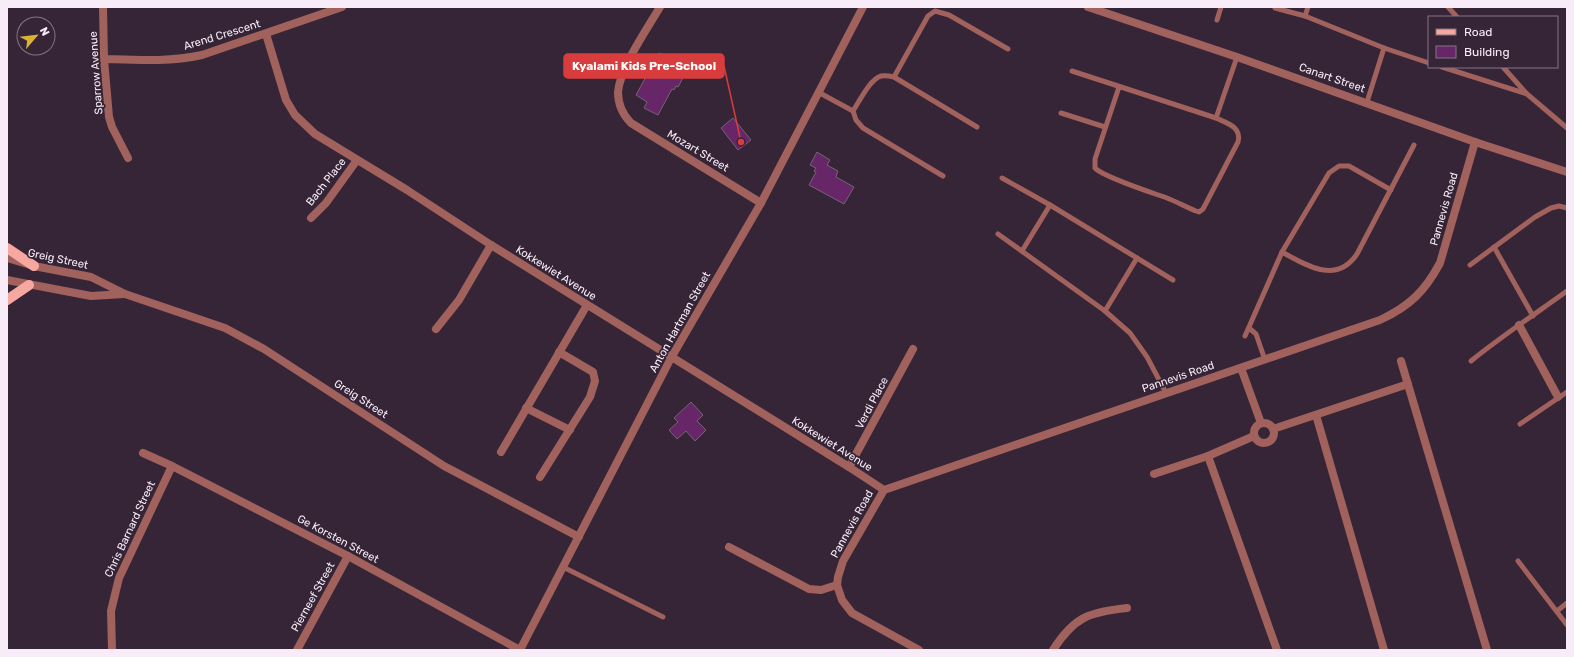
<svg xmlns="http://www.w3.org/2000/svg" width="1574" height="657" font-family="Rubik,sans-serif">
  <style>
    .building { fill: #662667; stroke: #766376 }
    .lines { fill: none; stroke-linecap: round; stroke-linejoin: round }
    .service { stroke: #a1615c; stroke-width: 5 }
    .minor { stroke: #a1615c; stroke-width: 8 }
    .tertiary { stroke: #a1615c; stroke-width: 8 }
    .primary { stroke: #f6a7a0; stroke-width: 10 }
    .labels { text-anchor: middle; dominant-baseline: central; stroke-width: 3.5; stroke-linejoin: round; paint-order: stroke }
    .street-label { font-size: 11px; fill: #f7ecf7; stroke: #362536 }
    .leader { fill: none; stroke: #d93c3d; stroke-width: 1.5 }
    .callout-dot { fill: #d93c3d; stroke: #362536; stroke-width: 1.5 }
    .callout { fill: #d93c3d; stroke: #d93c3d; stroke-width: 1.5 }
    .callout-label { font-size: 12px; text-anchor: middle; font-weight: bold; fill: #fff }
  </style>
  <rect width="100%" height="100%" fill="#362536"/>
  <g class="building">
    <path d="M 659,53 L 672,60 L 667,69 L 683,78 L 678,87 L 676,86 L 674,90 L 672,89 L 658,115 L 644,108 L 647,102 L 636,95 Z"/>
    <path d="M 733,118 L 751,140 L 738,150 L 721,128 Z"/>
    <path d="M 817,152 L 830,160 L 827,165 L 838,171 L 836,177 L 854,187 L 844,204 L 809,185 L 816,172 L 814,171 L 816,168 L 810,165 Z"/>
    <path d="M 691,402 L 703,415 L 697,421 L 706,430 L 695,441 L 686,431 L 677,439 L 669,430 L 678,422 L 674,418 Z"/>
  </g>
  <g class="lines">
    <g class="service">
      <path d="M 1448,7 L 1457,17"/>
      <path d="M 1275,8 L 1305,16 L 1384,48 L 1429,63"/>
      <path d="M 1305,16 L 1308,7"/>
      <path d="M 1217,20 L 1221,7"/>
      <path d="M 1442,67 L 1527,94 L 1567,128"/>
      <path d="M 1503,67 L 1526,93"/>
      <path d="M 1072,71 L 1216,118 C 1227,123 1242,127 1238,142 L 1203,209 L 1199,212 L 1196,211 C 1186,207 1177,202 1167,198 C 1153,193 1103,177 1095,168 L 1095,159 L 1119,87"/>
      <path d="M 894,77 L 928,16 L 935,11 L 949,15 L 1008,49"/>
      <path d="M 818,92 L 853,111"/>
      <path d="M 1367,102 L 1384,48"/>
      <path d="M 1061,113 L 1105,127"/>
      <path d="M 1216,118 L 1237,57"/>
      <path d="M 943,176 L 863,128 L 856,120 L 853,111 C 859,102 870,79 881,76 C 886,75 890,76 894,77 L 977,127"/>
      <path d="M 1002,178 L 1050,205 L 1173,280"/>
      <path d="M 998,234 L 1105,311 L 1130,333 L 1147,357 L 1166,393"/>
      <path d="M 1494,247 L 1533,316"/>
      <path d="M 1022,251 L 1050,205"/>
      <path d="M 1282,252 C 1306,265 1336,285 1357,254 L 1414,145"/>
      <path d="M 1470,265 L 1535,217 L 1551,208 L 1559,206 L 1567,208"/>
      <path d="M 1105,311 L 1137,258"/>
      <path d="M 1249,328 L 1256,334 L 1265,360"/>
      <path d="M 1245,336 L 1282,252 L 1329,173 L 1339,166 L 1349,166 L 1391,190"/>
      <path d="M 1471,361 C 1502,336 1535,314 1567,291"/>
      <path d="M 1520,424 L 1567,392"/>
      <path d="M 1518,561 L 1567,625"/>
      <path d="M 563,567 L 663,617"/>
      <path d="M 1557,611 L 1567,603"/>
    </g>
    <g class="minor">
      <path d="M 103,7 L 104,59 L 109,117 L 112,127 L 128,158"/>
      <path d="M 660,7 C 647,29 620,68 618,92 C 618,104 623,115 631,123 L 761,203"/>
      <path d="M 1088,7 L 1237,57 L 1475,142 L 1567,172"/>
      <path d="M 266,34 L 286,100 L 295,115 L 315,134 L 407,190 L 491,245 L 849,467 L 884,490"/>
      <path d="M 104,59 C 137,60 170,62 202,55 L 342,7"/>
      <path d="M 311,218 L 326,203 L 357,160"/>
      <path d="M 1519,325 L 1558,397"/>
      <path d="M 436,329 L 459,300 L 491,245"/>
      <path d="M 1401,361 L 1487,650"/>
      <path d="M 1241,368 L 1261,423"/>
      <path d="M 526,408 L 570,430"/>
      <path d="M 1316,415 L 1384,650"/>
      <circle cx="1264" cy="433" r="10"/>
      <path d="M 1273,429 L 1408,384"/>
      <path d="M 501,452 L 587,305"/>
      <path d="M 143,453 L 172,466 L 348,556 L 520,650"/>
      <path d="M 1208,456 L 1277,650"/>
      <path d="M 849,467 L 913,349"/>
      <path d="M 1154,474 L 1208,456 L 1254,436"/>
      <path d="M 540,477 L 590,397 L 595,381 L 593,372 L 559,352"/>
      <path d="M 729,547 L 809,589 L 821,590 L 837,585"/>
      <path d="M 112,650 L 111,611 L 119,578 L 172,466"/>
      <path d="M 297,650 L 348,556"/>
      <path d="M 919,650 L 852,613 L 842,600 L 837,585 L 838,577 L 843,561 L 884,490 L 1380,320 C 1410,306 1425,291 1440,263 L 1475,142"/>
      <path d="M 1053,650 C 1074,617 1089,612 1127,608"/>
    </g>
    <g class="tertiary">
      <path d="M 7,258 L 34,266 L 91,277 L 125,294 L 225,328 L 264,349 L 444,466 L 579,537"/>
      <path d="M 7,280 L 91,296 L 124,294"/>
      <path d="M 520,650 L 671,358 L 761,203 L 863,7"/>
    </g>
    <g class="primary">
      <path d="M 7,248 L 34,266"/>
      <path d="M 7,300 L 29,285"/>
    </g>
  </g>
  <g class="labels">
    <g class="street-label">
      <text transform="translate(222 35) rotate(-17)">Arend Crescent</text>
      <text transform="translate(96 73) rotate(-94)">Sparrow Avenue</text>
      <text transform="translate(1332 78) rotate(19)">Canart Street</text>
      <text transform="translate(698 151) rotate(31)">Mozart Street</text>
      <text transform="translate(326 182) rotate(-52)">Bach Place</text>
      <text transform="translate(1444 209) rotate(-74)">Pannevis Road</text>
      <text transform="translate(58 259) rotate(12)">Greig Street</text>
      <text transform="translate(556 273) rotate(32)">Kokkewiet Avenue</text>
      <text transform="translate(680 322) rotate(-61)">Anton Hartman Street</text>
      <text transform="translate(1178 377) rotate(-19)">Pannevis Road</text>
      <text transform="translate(361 399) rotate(33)">Greig Street</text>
      <text transform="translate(872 403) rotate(-62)">Verdi Place</text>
      <text transform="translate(832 444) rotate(32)">Kokkewiet Avenue</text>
      <text transform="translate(852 524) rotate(-61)">Pannevis Road</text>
      <text transform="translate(130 529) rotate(-65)">Chris Barnard Street</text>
      <text transform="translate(338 539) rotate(28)">Ge Korsten Street</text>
      <text transform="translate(313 597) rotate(-61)">Pierneef Street</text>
    </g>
  </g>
  <path class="leader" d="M741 142L724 66"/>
  <circle class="callout-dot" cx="741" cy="142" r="4"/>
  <rect class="callout" x="564" y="54" width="160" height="24" rx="4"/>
  <g class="callout-label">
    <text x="644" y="70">Kyalami Kids Pre-School</text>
  </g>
  <rect width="1574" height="657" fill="none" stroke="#f7ecf7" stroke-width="16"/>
  <rect x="1428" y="16" width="130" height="52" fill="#362536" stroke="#837583"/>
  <rect x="1436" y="29" width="20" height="6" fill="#f6a7a0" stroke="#837583"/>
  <text x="1464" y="36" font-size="12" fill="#f7ecf7">Road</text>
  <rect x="1436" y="46" width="20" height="12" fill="#662667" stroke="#837583"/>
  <text x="1464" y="56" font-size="12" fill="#f7ecf7">Building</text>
  <g transform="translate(36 36) rotate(62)"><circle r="19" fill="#362536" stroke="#837583"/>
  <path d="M0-3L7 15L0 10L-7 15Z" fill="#dcb233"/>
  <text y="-6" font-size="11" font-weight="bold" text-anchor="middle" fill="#f7ecf7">N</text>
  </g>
</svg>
